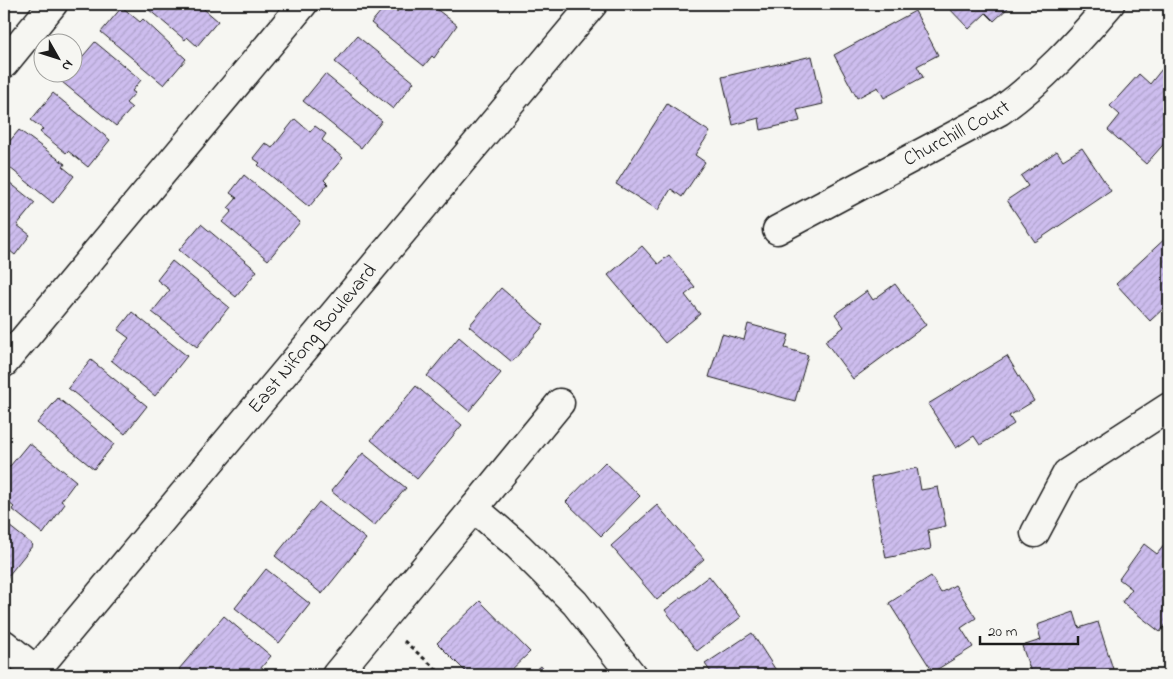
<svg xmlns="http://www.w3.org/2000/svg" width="1173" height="679" font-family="'Indie Flower',sans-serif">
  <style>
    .building { fill: url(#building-hatch); stroke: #1c1c1c }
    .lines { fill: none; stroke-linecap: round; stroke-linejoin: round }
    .minor-casing { stroke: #1c1c1c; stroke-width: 31 }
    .path { stroke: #1c1c1c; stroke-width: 3; stroke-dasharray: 4 4; stroke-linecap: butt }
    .minor { stroke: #f6f6f2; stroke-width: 28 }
    .labels { text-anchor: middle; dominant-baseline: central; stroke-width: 4; stroke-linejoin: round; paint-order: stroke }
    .street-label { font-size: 20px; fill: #1c1c1c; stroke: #f6f6f2 }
  </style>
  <defs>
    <pattern id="building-hatch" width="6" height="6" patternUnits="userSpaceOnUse" patternTransform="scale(1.25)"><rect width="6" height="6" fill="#cdbdee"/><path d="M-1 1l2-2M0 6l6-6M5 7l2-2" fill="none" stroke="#afa2cc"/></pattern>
  </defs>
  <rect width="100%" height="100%" fill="#f6f6f2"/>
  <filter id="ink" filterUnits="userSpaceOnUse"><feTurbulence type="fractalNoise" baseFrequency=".02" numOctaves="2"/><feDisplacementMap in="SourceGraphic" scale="10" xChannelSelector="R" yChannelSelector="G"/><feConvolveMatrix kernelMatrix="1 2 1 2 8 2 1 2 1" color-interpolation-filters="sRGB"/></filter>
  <g filter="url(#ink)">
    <g class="building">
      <path d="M 142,4 L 198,4 L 218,21 L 197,46 L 187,37 L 185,40 Z"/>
      <path d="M 387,4 L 397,12 L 404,4 L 430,4 L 457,25 L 434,58 L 432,56 L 424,66 L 371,23 Z"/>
      <path d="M 945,4 L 1012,4 L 994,21 L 986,13 L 969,29 Z"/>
      <path d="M 122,7 L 140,22 L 143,19 L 186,59 L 164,85 L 101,32 Z"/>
      <path d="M 915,11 L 938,55 L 917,66 L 923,77 L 884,98 L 878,87 L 857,98 L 834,55 Z"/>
      <path d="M 357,36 L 414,82 L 393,109 L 335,62 Z"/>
      <path d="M 95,42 L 141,80 L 132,91 L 135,93 L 126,103 L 132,108 L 116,126 L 62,82 L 69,72 L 72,72 L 72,69 Z"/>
      <path d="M 812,56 L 823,104 L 797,110 L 800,121 L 761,130 L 759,118 L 733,125 L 722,77 Z"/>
      <path d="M 1162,69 L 1169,75 L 1169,138 L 1146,164 L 1108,130 L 1120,115 L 1110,106 L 1139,74 L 1150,84 Z"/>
      <path d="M 325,74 L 382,121 L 361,148 L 303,101 Z"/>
      <path d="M 53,93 L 110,140 L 88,167 L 68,151 L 66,153 L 40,132 L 43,129 L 31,120 Z"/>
      <path d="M 667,104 L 710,132 L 695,155 L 705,162 L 682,197 L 671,189 L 658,210 L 616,184 Z"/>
      <path d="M 295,119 L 310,132 L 315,126 L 326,134 L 322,140 L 343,158 L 324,180 L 328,184 L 309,207 L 258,165 L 260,163 L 253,158 L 265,143 L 272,148 Z"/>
      <path d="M 19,130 L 65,164 L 63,167 L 74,176 L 53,203 L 4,163 L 4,148 Z"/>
      <path d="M 1082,148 L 1111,191 L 1035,242 L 1007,200 L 1028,186 L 1021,176 L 1057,151 L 1063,160 Z"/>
      <path d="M 244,175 L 300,222 L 268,260 L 222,222 L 232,211 L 228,208 L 237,198 L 230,193 Z"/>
      <path d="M 4,178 L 35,203 L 17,225 L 30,235 L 15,255 L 4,246 Z"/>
      <path d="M 201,224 L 257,271 L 236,297 L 179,250 Z"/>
      <path d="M 1169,235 L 1169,312 L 1165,307 L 1150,321 L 1116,284 Z"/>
      <path d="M 642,246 L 658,264 L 669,255 L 695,287 L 685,295 L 700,314 L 665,343 L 608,275 Z"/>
      <path d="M 172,261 L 229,307 L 197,347 L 152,312 L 170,290 L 157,280 Z"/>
      <path d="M 895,284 L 926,325 L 853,379 L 825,341 L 844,327 L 835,314 L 867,291 L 873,300 Z"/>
      <path d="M 501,288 L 544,325 L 512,362 L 469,326 Z"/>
      <path d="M 132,312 L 187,356 L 155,396 L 111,360 L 129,338 L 118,330 Z"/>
      <path d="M 748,324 L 789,335 L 785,348 L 808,355 L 795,401 L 709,377 L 722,334 L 744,340 Z"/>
      <path d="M 459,337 L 501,373 L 469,411 L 427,376 Z"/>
      <path d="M 1007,356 L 1034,401 L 1009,416 L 1014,424 L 980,445 L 974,436 L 956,448 L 928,404 Z"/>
      <path d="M 91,360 L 147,406 L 125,434 L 68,388 Z"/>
      <path d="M 416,386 L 462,425 L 417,479 L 371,440 Z"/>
      <path d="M 58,398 L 114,444 L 94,469 L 37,423 Z"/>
      <path d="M 29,443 L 76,481 L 61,501 L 65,504 L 43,534 L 12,509 L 14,507 L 4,499 L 4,469 L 6,471 Z"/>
      <path d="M 363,453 L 406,488 L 374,526 L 331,491 Z"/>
      <path d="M 605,462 L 640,496 L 601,536 L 566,502 Z"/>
      <path d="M 917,468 L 921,490 L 938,487 L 946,526 L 928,530 L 931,549 L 886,558 L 871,477 Z"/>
      <path d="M 319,502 L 366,539 L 322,594 L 275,556 Z"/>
      <path d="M 657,505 L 704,559 L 657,600 L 611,546 Z"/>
      <path d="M 4,522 L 33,545 L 4,581 Z"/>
      <path d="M 1169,539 L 1169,620 L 1160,632 L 1122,602 L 1132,589 L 1119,579 L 1144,544 L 1157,554 Z"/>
      <path d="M 266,569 L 310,604 L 279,643 L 235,608 Z"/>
      <path d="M 709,576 L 741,617 L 697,651 L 665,610 Z"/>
      <path d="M 931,576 L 941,593 L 955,585 L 976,618 L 961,628 L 973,647 L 933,672 L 889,603 Z"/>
      <path d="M 480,601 L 530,652 L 506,675 L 469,675 L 437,643 Z"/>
      <path d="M 1074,612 L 1079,628 L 1098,622 L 1113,669 L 1093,675 L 1032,675 L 1022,646 L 1041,640 L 1037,625 Z"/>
      <path d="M 224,616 L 271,656 L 255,675 L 186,675 L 179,669 Z"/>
      <path d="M 752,633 L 779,675 L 713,675 L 705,664 Z"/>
      <path d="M 541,666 L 548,675 L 530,675 Z"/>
    </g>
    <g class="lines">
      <defs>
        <g id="minor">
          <path d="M 4,64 L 53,4"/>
          <path id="s1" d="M 777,230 L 1000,111 C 1043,80 1076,44 1110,4"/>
          <path d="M 4,363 L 303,4"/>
          <path d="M 474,508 L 560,403"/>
          <path d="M 1035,533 L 1067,473 L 1169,407"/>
          <path d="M 4,644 L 36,670"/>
          <path id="s2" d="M 32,675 L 593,4"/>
          <path d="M 336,675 L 474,508 L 518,546 L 575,603 L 632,675"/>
        </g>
      </defs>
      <use href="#minor" class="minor-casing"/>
      <path class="path" d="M 404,641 L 443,675"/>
      <use href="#minor" class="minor"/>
    </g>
  </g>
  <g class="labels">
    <g class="street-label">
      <text stroke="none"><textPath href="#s1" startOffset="204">Churchill Court</textPath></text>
      <text stroke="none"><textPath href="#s2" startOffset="438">East Nifong Boulevard</textPath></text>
    </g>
  </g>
  <rect width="1173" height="679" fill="none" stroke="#f6f6f2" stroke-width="20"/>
  <rect x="10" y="10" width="1153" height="659" fill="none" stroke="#1c1c1c" stroke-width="2" filter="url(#ink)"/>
  <g transform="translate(58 58) rotate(129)"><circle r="24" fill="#f6f6f2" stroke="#9f9f9c"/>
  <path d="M0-4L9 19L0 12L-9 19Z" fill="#1c1c1c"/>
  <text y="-8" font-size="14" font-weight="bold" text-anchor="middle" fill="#1c1c1c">N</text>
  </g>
  <path d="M980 636v8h98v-8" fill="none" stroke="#1c1c1c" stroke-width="2.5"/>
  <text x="988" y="636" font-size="15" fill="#1c1c1c" stroke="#f6f6f2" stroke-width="4" paint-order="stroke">20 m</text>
</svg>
